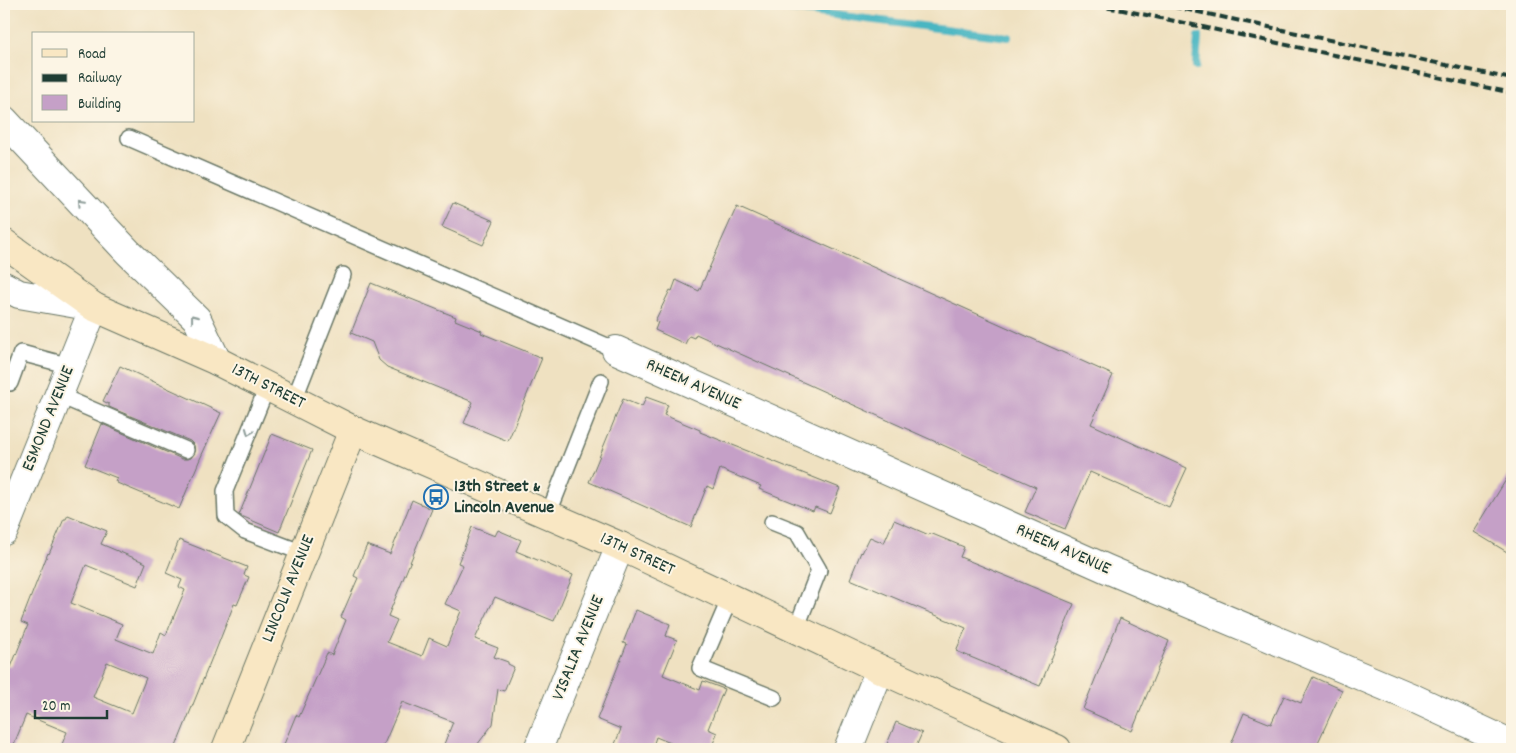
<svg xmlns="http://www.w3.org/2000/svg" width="1516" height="753" font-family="Dekko,sans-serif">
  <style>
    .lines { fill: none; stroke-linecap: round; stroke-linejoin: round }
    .stream { stroke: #48b6c2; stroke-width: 8 }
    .building { fill: #c5a0c7; fill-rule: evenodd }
    .lane-casing { stroke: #687665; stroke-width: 18 }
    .street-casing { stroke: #687665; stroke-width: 30 }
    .secondary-casing { stroke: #687665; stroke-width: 30 }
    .lane { stroke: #fff; stroke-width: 15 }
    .street { stroke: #fff; stroke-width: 28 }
    .secondary { stroke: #f9e7c3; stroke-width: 28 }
    .rail { stroke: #1f3d34; stroke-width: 4; stroke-dasharray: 8 4; stroke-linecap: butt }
    .oneway { stroke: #8f9e9a }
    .labels { text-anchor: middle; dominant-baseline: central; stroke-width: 4; stroke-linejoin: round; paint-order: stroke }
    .street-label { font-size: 18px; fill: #1f3d34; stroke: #fcf5e5 }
    .poi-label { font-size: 18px; font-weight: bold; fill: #1f3d34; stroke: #fcf5e5; text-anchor: start }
  </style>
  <rect width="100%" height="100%" fill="#fcf5e5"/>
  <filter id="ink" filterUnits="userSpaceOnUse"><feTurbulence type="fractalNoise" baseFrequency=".02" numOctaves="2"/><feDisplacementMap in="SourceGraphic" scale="10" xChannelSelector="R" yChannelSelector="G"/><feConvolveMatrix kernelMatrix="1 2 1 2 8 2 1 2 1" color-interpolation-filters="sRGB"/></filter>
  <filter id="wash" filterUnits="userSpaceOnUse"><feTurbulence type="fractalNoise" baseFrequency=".0096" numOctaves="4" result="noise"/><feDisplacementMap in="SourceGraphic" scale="20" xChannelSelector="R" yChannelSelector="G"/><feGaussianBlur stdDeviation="1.12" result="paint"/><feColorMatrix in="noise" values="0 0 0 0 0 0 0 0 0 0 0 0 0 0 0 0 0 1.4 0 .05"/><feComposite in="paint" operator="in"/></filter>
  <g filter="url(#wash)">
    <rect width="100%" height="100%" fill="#efe1c1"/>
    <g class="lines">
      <g class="stream">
        <path d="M 748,4 L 1008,37"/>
        <path d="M 1196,66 L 1198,37"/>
      </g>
    </g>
    <g id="blocks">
      <g class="building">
        <path d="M 453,203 L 494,221 L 483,245 L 442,227 Z"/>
        <path d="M 737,206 L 1113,375 L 1091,424 L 1187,468 L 1169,507 L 1090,472 L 1065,529 L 1025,512 L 1036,487 L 696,334 L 694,338 L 689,336 L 685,344 L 655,330 L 658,322 L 655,321 L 670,290 L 672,291 L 676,280 L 699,291 Z"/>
        <path d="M 371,283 L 456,317 L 455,320 L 482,331 L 481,333 L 542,358 L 508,441 L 464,423 L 473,402 L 387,367 L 379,360 L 372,342 L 351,333 Z"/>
        <path d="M 120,366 L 221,413 L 200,459 L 179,509 L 117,483 L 117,482 L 115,481 L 117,478 L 85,465 L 102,424 L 182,459 L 187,459 L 191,458 L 195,453 L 194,445 L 190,441 L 109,407 L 109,404 L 103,401 Z"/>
        <path d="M 646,397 L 668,405 L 664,415 L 700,430 L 700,432 L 840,488 L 830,513 L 815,507 L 813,511 L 759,489 L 761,486 L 720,469 L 713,489 L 707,486 L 691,527 L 589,482 L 623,399 L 642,407 Z"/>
        <path d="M 272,434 L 312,450 L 279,532 L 239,515 Z"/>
        <path d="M 1512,470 L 1512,555 L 1474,532 Z"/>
        <path d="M 412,500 L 432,509 L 388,616 L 397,620 L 387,642 L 422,656 L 429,638 L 447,646 L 461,611 L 445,604 L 463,565 L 458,563 L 472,527 L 495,536 L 498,530 L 521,540 L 516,551 L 573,575 L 554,621 L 495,597 L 475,639 L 498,648 L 494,657 L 508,662 L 508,664 L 514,667 L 504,691 L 498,689 L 493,724 L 474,749 L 442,749 L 453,722 L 402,702 L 382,749 L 282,749 L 296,715 L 299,717 L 327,653 L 332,655 L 346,620 L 341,617 L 358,578 L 354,576 L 367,545 L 390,554 Z"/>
        <path d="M 68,515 L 107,531 L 101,544 L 146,563 L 137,586 L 86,565 L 71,603 L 122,624 L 116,639 L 153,654 L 161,632 L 166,635 L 185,590 L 179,587 L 182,580 L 166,573 L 179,540 L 247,567 L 244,575 L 249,577 L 237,605 L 234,604 L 214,655 L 213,655 L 175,749 L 60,749 L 67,732 L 26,715 L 12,749 L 4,749 L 4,664 L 11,667 L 28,625 L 21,622 L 48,553 L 49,554 L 64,519 L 66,519 ZM 107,662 L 146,678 L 132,713 L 93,697 Z"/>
        <path d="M 894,520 L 929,535 L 930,533 L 964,547 L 960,557 L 1074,604 L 1040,686 L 956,651 L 966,628 L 850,579 L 861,552 L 862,553 L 870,537 L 884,543 Z"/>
        <path d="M 636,610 L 670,624 L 666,636 L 677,640 L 663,675 L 700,690 L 703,681 L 724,689 L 708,729 L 717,733 L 711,749 L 685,749 L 656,737 L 652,749 L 613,749 L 621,729 L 597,719 L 627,644 L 623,643 Z"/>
        <path d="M 1120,618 L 1169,641 L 1132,731 L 1083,709 Z"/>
        <path d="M 1313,677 L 1342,690 L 1315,749 L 1229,749 L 1244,713 L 1271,724 L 1284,696 L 1301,703 Z"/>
        <path d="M 896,722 L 922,733 L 915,749 L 885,749 Z"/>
      </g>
    </g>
  </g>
  <g filter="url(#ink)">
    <use href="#blocks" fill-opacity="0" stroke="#687665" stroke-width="1"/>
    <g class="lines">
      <defs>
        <g id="lane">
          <path d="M 129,138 L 616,350"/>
          <path d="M 10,383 L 21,353 L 70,366"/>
          <path d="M 267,387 L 225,491 L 226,516 L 245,531 L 303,553"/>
          <path d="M 58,395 L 186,450"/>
          <path d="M 294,400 L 343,275"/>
          <path d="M 548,515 L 601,381"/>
          <path d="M 772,522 L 797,532 L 819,570 L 796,629"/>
          <path d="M 730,598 L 700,668 L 774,698"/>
        </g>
        <g id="street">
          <path d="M 4,120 L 128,252 L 197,319 L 217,361"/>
          <path d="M 4,286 L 19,294 L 94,307 L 4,531"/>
          <path d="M 616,350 L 1107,569 L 1413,698 L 1512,744"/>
          <path d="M 538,749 L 620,546"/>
          <path d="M 848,749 L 880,669"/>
        </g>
        <g id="secondary">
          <path d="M 4,243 L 94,307 L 217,361 L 353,430 L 620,546 L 880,669 L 1057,749"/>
          <path d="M 226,749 L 353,430"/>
        </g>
      </defs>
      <use href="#lane" class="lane-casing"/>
      <use href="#street" class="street-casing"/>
      <use href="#secondary" class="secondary-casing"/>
      <use href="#lane" class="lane"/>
      <use href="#street" class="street"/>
      <use href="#secondary" class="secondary"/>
      <g class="rail">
        <path d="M 1084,4 L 1123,10 L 1512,93"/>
        <path d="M 1161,4 L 1512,79"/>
      </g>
    </g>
    <defs><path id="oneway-chevron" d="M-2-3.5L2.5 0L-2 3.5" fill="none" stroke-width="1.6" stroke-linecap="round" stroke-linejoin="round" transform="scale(1.25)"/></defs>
    <g class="oneway">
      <use href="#oneway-chevron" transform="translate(81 202) rotate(-133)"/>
      <use href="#oneway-chevron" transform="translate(194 318) rotate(-128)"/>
      <use href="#oneway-chevron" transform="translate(249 432) rotate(112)"/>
    </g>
  </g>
  <defs>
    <symbol id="bus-ring" viewBox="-11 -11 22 22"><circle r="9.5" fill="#fcf5e5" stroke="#1f6fb2" stroke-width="1.5"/><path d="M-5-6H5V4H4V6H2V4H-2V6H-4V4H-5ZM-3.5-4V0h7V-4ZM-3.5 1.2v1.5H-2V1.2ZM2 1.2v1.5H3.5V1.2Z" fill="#1f6fb2"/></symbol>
  </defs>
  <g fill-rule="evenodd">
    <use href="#bus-ring" x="422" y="483" width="28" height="28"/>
  </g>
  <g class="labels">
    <g class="street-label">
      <text transform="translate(693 385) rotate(24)">RHEEM AVENUE</text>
      <text transform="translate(268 387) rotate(27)">13TH STREET</text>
      <text transform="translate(49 419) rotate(-68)">ESMOND AVENUE</text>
      <text transform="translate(1063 550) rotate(24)">RHEEM AVENUE</text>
      <text transform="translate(637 555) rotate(25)">13TH STREET</text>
      <text transform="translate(289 589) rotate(-68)">LINCOLN AVENUE</text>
      <text transform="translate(579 648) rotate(-68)">VISALIA AVENUE</text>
    </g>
    <g class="poi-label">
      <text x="454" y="487">13th Street &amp;<tspan x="454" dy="21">Lincoln Avenue</tspan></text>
    </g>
  </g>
  <rect width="1516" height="753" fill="none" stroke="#fcf5e5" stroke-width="20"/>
  <rect x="32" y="32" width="162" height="90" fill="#fcf5e5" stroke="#a4ab9e"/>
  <rect x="42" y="49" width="25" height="8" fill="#f9e7c3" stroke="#a4ab9e"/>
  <text x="78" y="58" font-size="15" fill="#1f3d34">Road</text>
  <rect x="42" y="74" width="25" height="8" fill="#1f3d34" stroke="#a4ab9e"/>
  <text x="78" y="82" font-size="15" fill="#1f3d34">Railway</text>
  <rect x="42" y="95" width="25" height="15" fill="#c5a0c7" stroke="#a4ab9e"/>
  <text x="78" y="108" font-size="15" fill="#1f3d34">Building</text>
  <path d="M35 710v8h72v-8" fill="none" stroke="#1f3d34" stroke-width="2.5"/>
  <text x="42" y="710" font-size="15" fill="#1f3d34" stroke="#fcf5e5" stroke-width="4" paint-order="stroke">20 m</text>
</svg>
